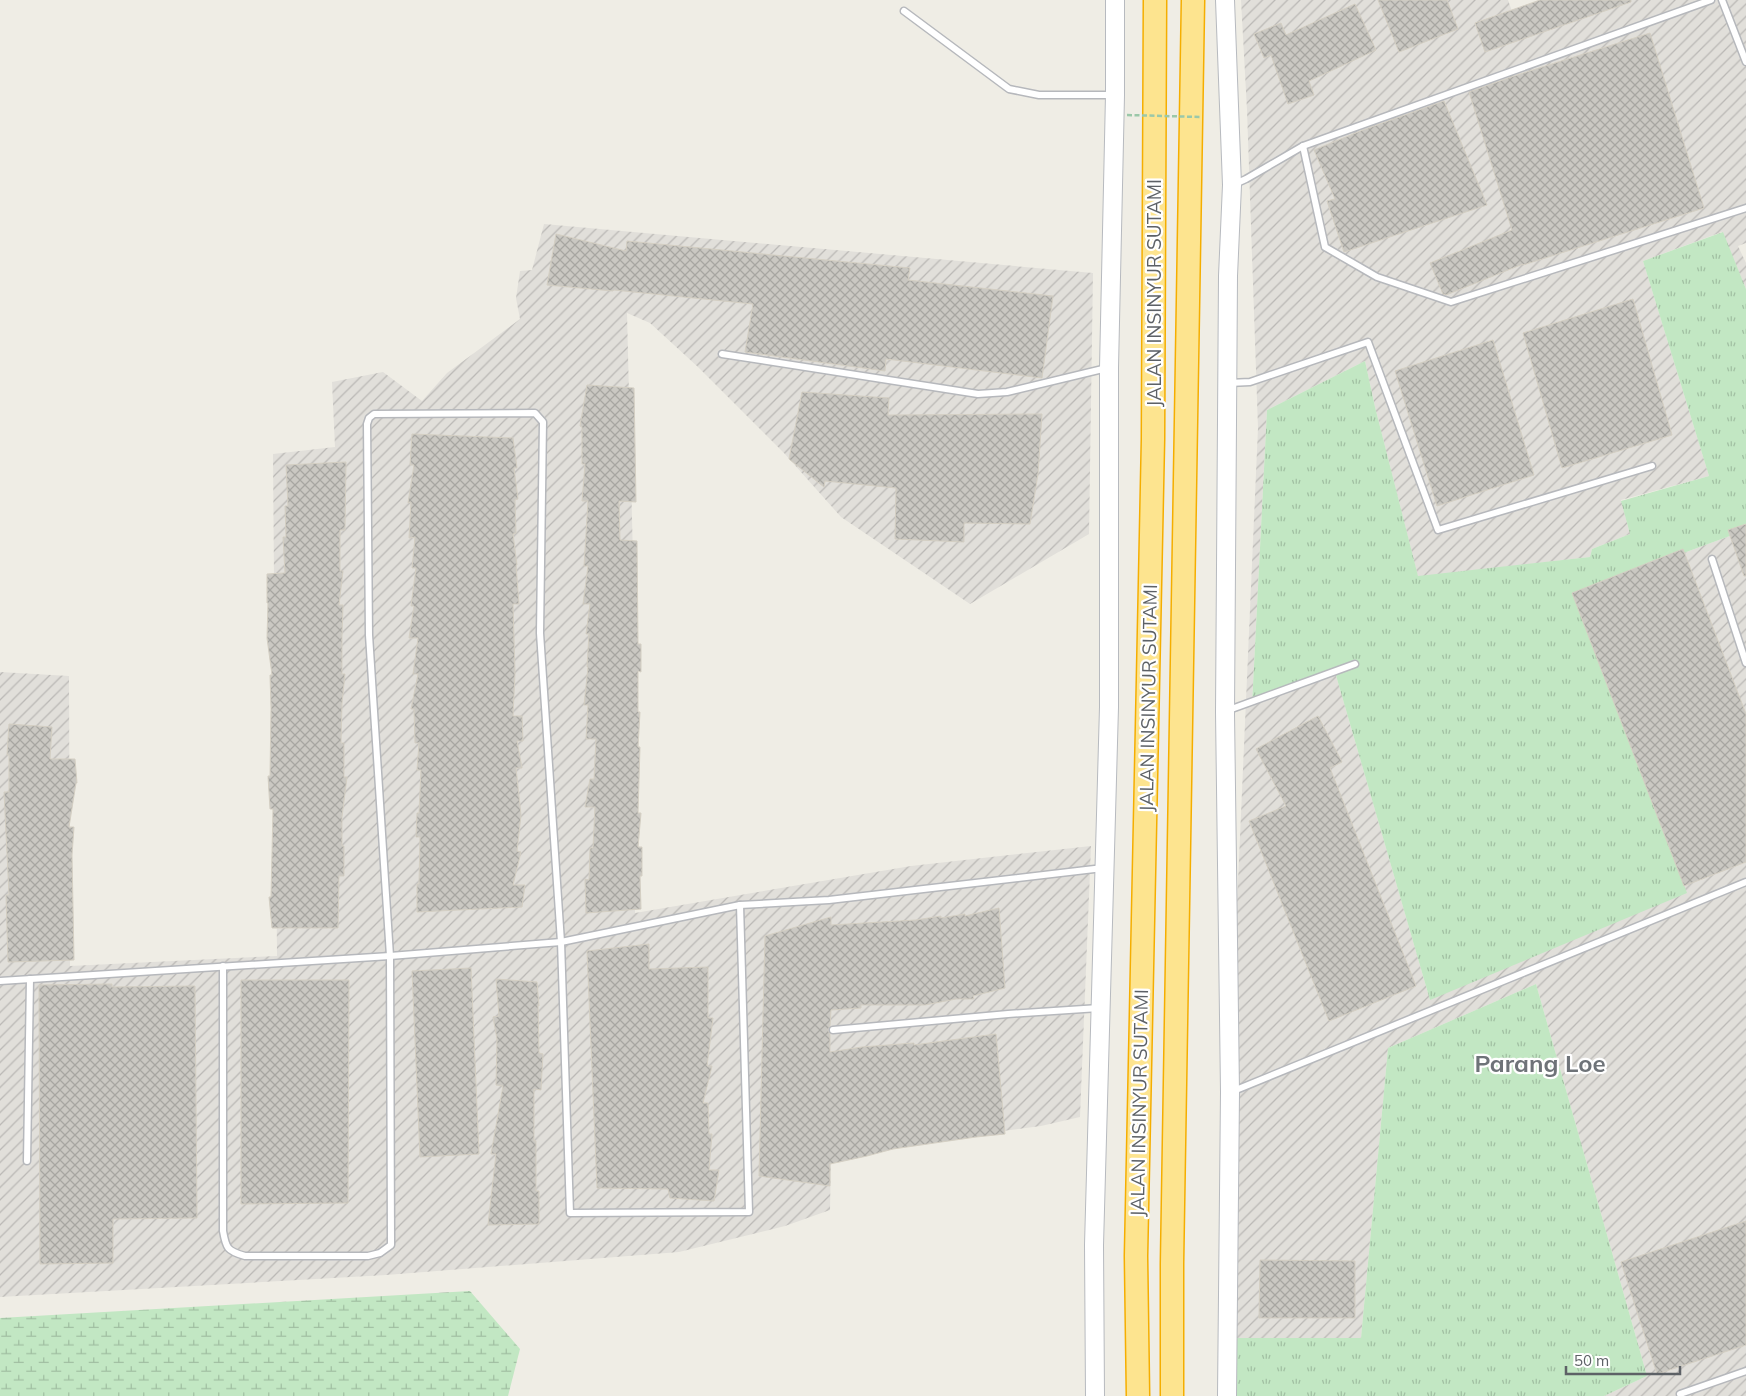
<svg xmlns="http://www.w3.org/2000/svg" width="1746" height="1396" viewBox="0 0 1746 1396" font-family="Mulish,sans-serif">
	<defs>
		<pattern id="industrial-furrows" width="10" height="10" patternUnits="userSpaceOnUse" patternTransform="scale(1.25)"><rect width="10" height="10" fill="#e1dfda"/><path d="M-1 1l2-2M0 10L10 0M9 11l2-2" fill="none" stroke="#bab8b5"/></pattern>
		<pattern id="grass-tufts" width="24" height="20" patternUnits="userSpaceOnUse" patternTransform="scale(1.25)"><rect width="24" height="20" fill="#c2e7c3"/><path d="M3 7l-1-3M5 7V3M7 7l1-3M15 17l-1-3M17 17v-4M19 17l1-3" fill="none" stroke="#a1bfa2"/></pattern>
		<pattern id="wetland-marsh" width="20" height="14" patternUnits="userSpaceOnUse" patternTransform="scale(1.25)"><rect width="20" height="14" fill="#c2e7c3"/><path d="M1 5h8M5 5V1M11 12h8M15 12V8" fill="none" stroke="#a1bfa2"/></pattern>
		<pattern id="building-cross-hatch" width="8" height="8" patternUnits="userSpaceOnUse" patternTransform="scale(1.25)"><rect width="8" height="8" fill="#cac8c2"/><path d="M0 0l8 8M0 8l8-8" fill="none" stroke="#a7a6a1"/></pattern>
	</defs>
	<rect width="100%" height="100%" fill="#efede5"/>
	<!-- industrial -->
	<g fill="url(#industrial-furrows)">
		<path d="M1241,0h267l7,20 50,-20h181v243l-8,3 8,17v26l-24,-57 -79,29 66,215 -88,24 9,34 -38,15 -2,8 -172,20 -43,-170 -10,-46 -98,49 -15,294 83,-32 95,328 145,-407 171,-63v866h-142l43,-20 -111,-392 -148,64 -27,290h-127l-4,-43 7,-390 21,-477 -11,-318z"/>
		<path d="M544,224l549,49 -4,261 -119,70 -129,-87 -57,-64 -86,-86 -48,-44 -23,-10 7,287 1,313 276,-47 180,-20 -11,271 -39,9 -210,28 -1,56 -45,16 -106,26 -293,23 -386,22v-625l69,4 1,290 207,-10 -4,-502 62,-7 -3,-65 51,-10 39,29 25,-28 73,-54 -4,-21 4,-27 12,-1z"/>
	</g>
	<!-- grass -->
	<g fill="url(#grass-tufts)">
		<path d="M1723,232l23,57v241l-171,63 112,300 -257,107 -95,-328 -83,33 15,-295 98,-49 10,46 43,169 172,-19 2,-8 38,-15 -9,-33 88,-25 -66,-215z"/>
		<path d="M1536,984l111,392 -43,20h-370l-1,-58h128l27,-290z"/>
	</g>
	<!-- wetland -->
	<path fill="url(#wetland-marsh)" d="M470,1291l50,58 -12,47h-508v-78z"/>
	<!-- building -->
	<g fill="url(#building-cross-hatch)" stroke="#d4cfc3">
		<path d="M1378,0h69l11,29 -59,23z"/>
		<path d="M1540,0h91v2l-146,50 -10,-29z"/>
		<path d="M1355,4l21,46 -67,31 5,14 -26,9 -17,-49 -7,3 -10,-24 27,-11 5,12z"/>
		<path d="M1650,33l54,175 -181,57v-1l-77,31 -3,-1 -13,-31 82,-33 -43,-138 45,-16z"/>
		<path d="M1444,101l43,104 -143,47 -17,-51 8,-2 -21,-49 49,-20z"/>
		<path d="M556,234l70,17 1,-10 283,27 -2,12 145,16 -11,82 -156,-19 -1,12 -140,-19 8,-48 -139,-14 -1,1 -66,-6z"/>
		<path d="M1633,299l39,136 -110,33 -39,-135z"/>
		<path d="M1493,340l41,135 -97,31 -42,-135z"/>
		<path d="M587,385l47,3 2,114 -17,-1 1,39 17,1 1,103h3v28l-3,-1v41h2l-2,35h2l-2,66h3l-3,34h4v29h-2l1,33 -55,4 -1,-34 4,1 1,-32h3l2,-41h-10l5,-28h4l2,-40h-10l2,-34h-4l4,-38h-1l2,-33h-3l4,-30h-7l5,-38h-4l4,-65h-6l3,-37h-3v-37l-2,-1z"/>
		<path d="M802,392l87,6 -1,17 154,-1 -4,60 -8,50 -66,-1v19l-69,-3 1,-51 -71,-7 -1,6 -35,-28z"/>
		<path d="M412,434l101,4 4,30h-3l4,31 -3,1 1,33 -3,1 4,31h-1l3,39h-6l2,69 -2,43h9l1,25h-6l5,27h-6l5,47 -4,36 4,1 -8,33h12l-3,22 -105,5v-28h2l1,-47h-4l1,-24h2l2,-43h-4l2,-27h-4l-1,-34h-3l7,-35h-5l5,-36h-9l5,-32h-3l5,-38h-4l3,-31 -6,1 2,-36 -3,1 6,-38h-4z"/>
		<path d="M346,462l-1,68h-5v41h3l-4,34h4l-1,30v39h3l-3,29 -1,40h3v34h3l-5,40v29h2v30h-5l-1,52h-66l-3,-31h2l2,-88h-3l-2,-33h2l1,-68 -1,-33h2l-5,-37 1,-35h-1v-29l18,-1 -2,-36h3l-1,-31h3l-2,-41z"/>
		<path d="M1746,524v52h-2l-16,-46z"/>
		<path d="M1683,549l63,165v148l-62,24 -112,-293z"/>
		<path d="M1318,716l24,46 -12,6 86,218 -87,35 -80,-200 37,-15 -30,-57z"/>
		<path d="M9,724l43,3 -2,32h25l2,24h-1l-7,44h5l-2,28 2,105 -66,2 -2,-67h3l-5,-103h5v-37h-2z"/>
		<path d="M999,908l6,80 -32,8 1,3h-18l-31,6h-64v3l-30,2 -1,16 -2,4 2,4v18l32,-5 52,-4v2l82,-11 9,100 -29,3 -83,12 -26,7 -37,8v22l-71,-10 6,-240 66,-19v8l85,-5 25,-4v2l24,-4v2z"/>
		<path d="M649,944v25l59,-2v51h5l-6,48h5l-9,37h5l1,31h3l-3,36h10l-5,31 -44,-3 -2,-9 -71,-1 -10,-237z"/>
		<path d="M471,968l8,186 -59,3 -8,-186z"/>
		<path d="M496,979l41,3 2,24 -1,-1 1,48 4,1 -2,36 -7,-1v52h2v50h3v33l-51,1 8,-71h-5l12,-68 -7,-1 1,-46 -4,-22 6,-1z"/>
		<path d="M241,980h108l-1,223 -107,1z"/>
		<path d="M112,984v3l83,-1 2,232 -84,1v44l-73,1 -1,-279z"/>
		<path d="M1746,1221v124l-89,29 -36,-112z"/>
		<path d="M1260,1260l95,1v57h-96z"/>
	</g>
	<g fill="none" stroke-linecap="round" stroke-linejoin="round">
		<!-- lane casing -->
		<g stroke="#b6b8bc" stroke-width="9">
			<g id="lane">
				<path d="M1722,0l24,62"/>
				<path d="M904,11l105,78 30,6h75"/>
				<path d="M1303,146l22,101 52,30 74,25 295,-94"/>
				<path d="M1235,184l11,-5 57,-33 408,-146"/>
				<path d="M722,354l256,40 29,-2 100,-24"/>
				<path d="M1229,383l21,-1 118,-40 70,188 214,-64"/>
				<path d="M1712,559l34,104"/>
				<path d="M1226,711l129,-47"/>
				<path d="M223,966v265c3,17 4,20 22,25h123l12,-3 11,-8v-6l-1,-283 -21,-321 -2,-211 2,-6 5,-4 161,-1 8,9 -3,211 21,309 9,271 179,-1 -9,-307"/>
				<path d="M0,981l390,-25 171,-14 179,-37 89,-5 274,-32"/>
				<path d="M833,1030l175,-16 91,-6"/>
				<path d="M1231,1092l515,-210"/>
				<path d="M27,1161l3,-182"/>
				<path d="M1680,1394l66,-23"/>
			</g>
		</g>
		<!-- secondary casing -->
		<g stroke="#b7babf" stroke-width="20">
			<g id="secondary">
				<path d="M1225,0l7,185 -4,91 -3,436 5,380 -3,304"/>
				<path d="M1095,1396l-1,-151 15,-538v-339l6,-273v-95"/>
			</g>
		</g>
		<!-- highway casing -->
		<g stroke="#f5ae00" stroke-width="25">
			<g id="highway">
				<path d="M1138,1396l-2,-140 17,-817 2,-439"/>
				<path d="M1172,1396v-132l21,-1264"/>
			</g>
		</g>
		<!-- lane -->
		<use href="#lane" stroke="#fff" stroke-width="6"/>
		<!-- secondary -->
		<use href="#secondary" stroke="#fff" stroke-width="18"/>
		<!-- highway -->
		<use href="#highway" stroke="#fde48f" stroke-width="22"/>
		<!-- path-bridge -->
		<path stroke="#9bc8a9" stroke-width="2.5" stroke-dasharray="5 2.5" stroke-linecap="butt" d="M1127,115l73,2"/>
	</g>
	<g text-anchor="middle" stroke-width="4.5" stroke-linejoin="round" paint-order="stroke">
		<!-- street labels -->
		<g font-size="19" fill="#5d6166" stroke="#fff">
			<text transform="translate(1154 293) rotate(-90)" y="7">JALAN INSINYUR SUTAMI</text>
			<text transform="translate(1148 698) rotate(-89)" y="7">JALAN INSINYUR SUTAMI</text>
			<text transform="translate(1139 1103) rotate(-89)" y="7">JALAN INSINYUR SUTAMI</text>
		</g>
		<!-- district labels -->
		<g font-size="24" font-weight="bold" fill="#6e7378" stroke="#fff">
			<text x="1540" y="1072">Parang Loe</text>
		</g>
	</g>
	<!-- scale -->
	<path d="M1566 1366v8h114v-8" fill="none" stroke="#5d6166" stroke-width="2.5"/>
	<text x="1574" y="1366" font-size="15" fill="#5d6166" stroke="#ffffff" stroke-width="4" paint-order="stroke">50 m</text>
</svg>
